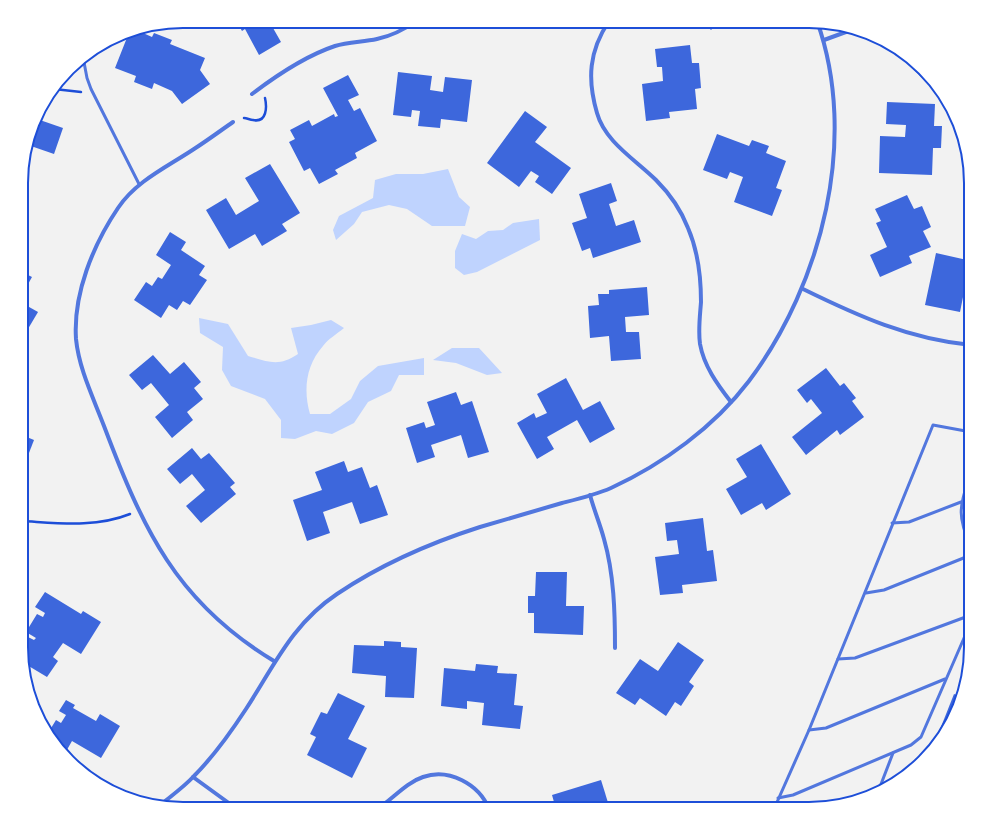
<svg xmlns="http://www.w3.org/2000/svg" width="992" height="830" viewBox="0 0 992 830" font-family="Barlow,sans-serif">
	<rect width="100%" height="100%" fill="#f2f2f2"/>
	<!-- water -->
	<g fill="#bfd3fe">
		<path d="M448,169l11,28 11,10 -5,19h-33l-25,-17 -18,-4 -27,7 -8,12 -18,16 -3,-10 6,-14 34,-18 2,-18 21,-6h27z"/>
		<path d="M539,219l1,21 -63,32 -13,3 -9,-7v-17l7,-17 14,5 12,-8 15,-1 10,-7z"/>
		<path d="M199,318l29,6 20,32c21,6 31,11 50,-2l-7,-26 20,-3 20,-5 13,8c-7,6 -16,11 -21,18 -17,19 -20,44 -13,68h20l21,-15 9,-18 18,-15 46,-8v17h-25l-8,16 -23,11 -14,21 -22,11 -16,-3 -21,8 -14,-1v-18l-16,-21 -34,-13 -9,-16 1,-23 -23,-14z"/>
		<path d="M452,348h27l23,25 -15,2 -31,-12 -23,-3z"/>
	</g>
	<!-- building -->
	<g fill="#3d67dc">
		<path d="M236,21h33l12,21 -22,13 -14,-26 -3,2z"/>
		<path d="M702,21h18l-9,9z"/>
		<path d="M134,29l18,8 2,-4 18,7 -2,4 35,14 -5,12 10,14 -28,20 -10,-13 -18,-8 -2,6 -18,-7 2,-6 -21,-8 15,-38z"/>
		<path d="M690,45l2,18h7l2,25 -6,1 2,20 -28,3 1,6 -24,3 -4,-37 21,-3 -1,-14h-5l-2,-18z"/>
		<path d="M912,61l11,7 14,21 -2,2 -27,-27z"/>
		<path d="M398,72l34,4 -2,14 13,2 2,-15 27,3 -5,42 -26,-3 -1,9 -22,-2 2,-15 -8,-1 -1,7 -18,-2z"/>
		<path d="M348,75l11,20 -11,5 6,11 6,-3 17,33 -22,12 2,5 -22,12 3,4 -19,10 -9,-16 -6,3 -15,-29 6,-3 -5,-9 19,-10 3,6 22,-12 1,3 3,-1 -15,-28z"/>
		<path d="M887,102l48,2 -1,22h8l-1,22h-8l-1,27 -53,-2 1,-37 25,1 1,-12 -20,-1z"/>
		<path d="M525,111l22,16 -12,15 36,26 -19,26 -17,-12 4,-6 -8,-5 -12,16 -32,-24z"/>
		<path d="M37,119l26,9 -9,26 -26,-9z"/>
		<path d="M717,134l32,12 3,-6 17,6 -3,7 20,8 -10,27 6,2 -10,26 -38,-14 9,-25 -13,-5 -3,7 -24,-9z"/>
		<path d="M270,164l30,49 -18,11 5,7 -25,15 -7,-12 -26,15 -23,-39 20,-12 10,17 23,-14 -14,-23z"/>
		<path d="M611,183l6,18 -8,3 7,22 18,-6 7,22 -48,16 -3,-10 -8,3 -10,-28 15,-5 -8,-24z"/>
		<path d="M907,195l7,14 8,-3 9,21 -8,4 8,16 -22,9 3,7 -32,14 -10,-22 17,-8 -11,-24 5,-2 -6,-12z"/>
		<path d="M170,232l16,10 -5,8 24,16 -6,9 8,5 -17,25 -7,-4 -6,9 -8,-5 -8,13 -27,-18 12,-18 6,4 6,-9 4,2 9,-14 -15,-10z"/>
		<path d="M969,252l2,1v41l-7,-2 -4,20 -35,-7 11,-52 31,7z"/>
		<path d="M22,272l10,5 -10,18z"/>
		<path d="M647,287l2,28 -24,2 1,15h13l2,27 -30,2 -2,-25 -19,2 -2,-32 11,-1 -1,-11h11v-4z"/>
		<path d="M22,303l16,9 -16,27z"/>
		<path d="M153,355l17,19 14,-12 17,20 -7,6 9,11 -16,13 6,8 -21,18 -17,-21 14,-12 -18,-22 -9,7 -13,-15z"/>
		<path d="M826,368l14,18 4,-3 12,15 -4,3 12,16 -24,18 -3,-5 -31,25 -14,-18 30,-24 -11,-14 -4,4 -10,-13z"/>
		<path d="M566,378l17,32 17,-9 15,28 -25,14 -13,-23 -30,17 7,12 -17,10 -20,-36 17,-10 2,5 11,-5 -10,-19z"/>
		<path d="M456,392l5,13 11,-4 17,51 -21,6 -7,-23 -30,10 4,12 -18,6 -11,-35 18,-6 2,6 9,-3 -8,-23z"/>
		<path d="M22,402l7,2 -7,18z"/>
		<path d="M22,435l12,5 -12,31z"/>
		<path d="M761,444l30,50 -25,16 -4,-7 -21,12 -15,-26 21,-12 -11,-18z"/>
		<path d="M192,448l9,11 8,-6 26,30 -5,4 6,7 -35,29 -15,-17 19,-16 -13,-16 -12,10 -13,-15z"/>
		<path d="M344,461l4,11 14,-5 8,21 7,-3 11,30 -28,9 -8,-22 -29,10 7,21 -23,8 -14,-41 29,-10 -7,-18z"/>
		<path d="M703,518l4,33 6,-1 4,31 -35,4 1,8 -23,2 -5,-38 24,-3 -2,-14 -10,1 -2,-18z"/>
		<path d="M536,572h31l-1,34h18l-1,29 -49,-2v-20h-6v-17h7z"/>
		<path d="M45,592l36,22 2,-3 18,11 -20,32 -18,-11 -10,14 5,4 -11,16 -25,-15 -1,-4v-10l7,-11 6,3 2,-2 -10,-6 11,-18 6,3 2,-4 -10,-6z"/>
		<path d="M384,641l17,1v5l16,1 -3,50 -29,-1 1,-21 -34,-3 2,-28 30,1z"/>
		<path d="M678,642l26,18 -15,22 5,4 -13,20 -6,-4 -9,14 -26,-18 -5,7 -19,-12 24,-34 18,12z"/>
		<path d="M476,664l22,2 -1,7 20,1 -3,31 9,1 -3,23 -38,-4 2,-22 -17,-2v8l-26,-3 3,-38 31,3z"/>
		<path d="M338,693l27,13 -17,33 19,9 -15,30 -45,-23 9,-18 -6,-3 11,-22 6,2z"/>
		<path d="M954,694l8,3 -3,12 -26,38z"/>
		<path d="M66,700l9,5 -2,3 23,13 4,-7 20,12 -19,32 -29,-17 -8,14 -16,-22 8,-13 5,3 5,-8 -7,-4z"/>
		<path d="M601,780l9,29h-54l-4,-14z"/>
	</g>
	<g fill="none" stroke-linecap="round" stroke-linejoin="round">
		<!-- path -->
		<g stroke="#1d4ed8" stroke-width="2.5">
			<path d="M54,89l27,3"/>
			<path d="M244,118c3,0 6,2 9,2 14,3 14,-13 12,-22"/>
			<path d="M22,521c36,2 73,7 108,-7"/>
		</g>
		<!-- service -->
		<g stroke="#5277de" stroke-width="3">
			<path d="M83,57l4,21 4,11 48,95"/>
			<path d="M892,523l17,-1 52,-20"/>
			<path d="M971,548c-15,-35 -11,-41 0,-76"/>
			<path d="M866,593l18,-3 87,-35"/>
			<path d="M838,659l17,-1 116,-43"/>
			<path d="M809,730l17,-2 119,-49"/>
			<path d="M878,792l15,-39"/>
			<path d="M778,798l15,-3 118,-50 10,-8 50,-115"/>
			<path d="M774,809l35,-79 124,-305 38,7"/>
		</g>
		<!-- minor -->
		<g stroke="#5277de" stroke-width="4">
			<path d="M609,21c-20,30 -22,58 -12,92 8,29 39,47 59,67 14,14 25,30 32,48 10,23 13,48 13,74 -1,14 -3,28 -1,42 4,22 17,40 31,58"/>
			<path d="M824,40l30,-11"/>
			<path d="M252,94c25,-19 53,-38 83,-48 13,-4 28,-4 42,-7 14,-3 28,-10 39,-18"/>
			<path d="M233,122c-13,9 -25,18 -39,27 -27,18 -58,32 -76,59 -25,37 -45,86 -42,131 3,30 17,58 28,87 39,103 72,176 170,235"/>
			<path d="M803,289c55,27 106,50 168,56"/>
			<path d="M590,495c4,15 10,29 14,44 10,35 11,73 11,109"/>
			<path d="M193,777l44,32"/>
			<path d="M159,806c12,-10 25,-19 35,-30 19,-19 37,-44 52,-67 28,-43 46,-85 91,-115 43,-29 93,-51 143,-67 27,-8 55,-16 82,-24 16,-4 33,-8 49,-15 52,-24 103,-61 138,-107 73,-97 110,-242 68,-360"/>
			<path d="M377,809c15,-9 28,-26 46,-32 26,-9 56,7 66,32"/>
		</g>
	</g>
	<!-- crop -->
	<path d="M0 0H992V830H0ZM183 28H809A155 155 0 0 1 964 183V647A155 155 0 0 1 809 802H183A155 155 0 0 1 28 647V183A155 155 0 0 1 183 28Z" fill="#fff" fill-rule="evenodd"/>
	<path fill="none" stroke="#1d4ed8" stroke-width="2" d="M183 28H809A155 155 0 0 1 964 183V647A155 155 0 0 1 809 802H183A155 155 0 0 1 28 647V183A155 155 0 0 1 183 28Z"/>
</svg>
